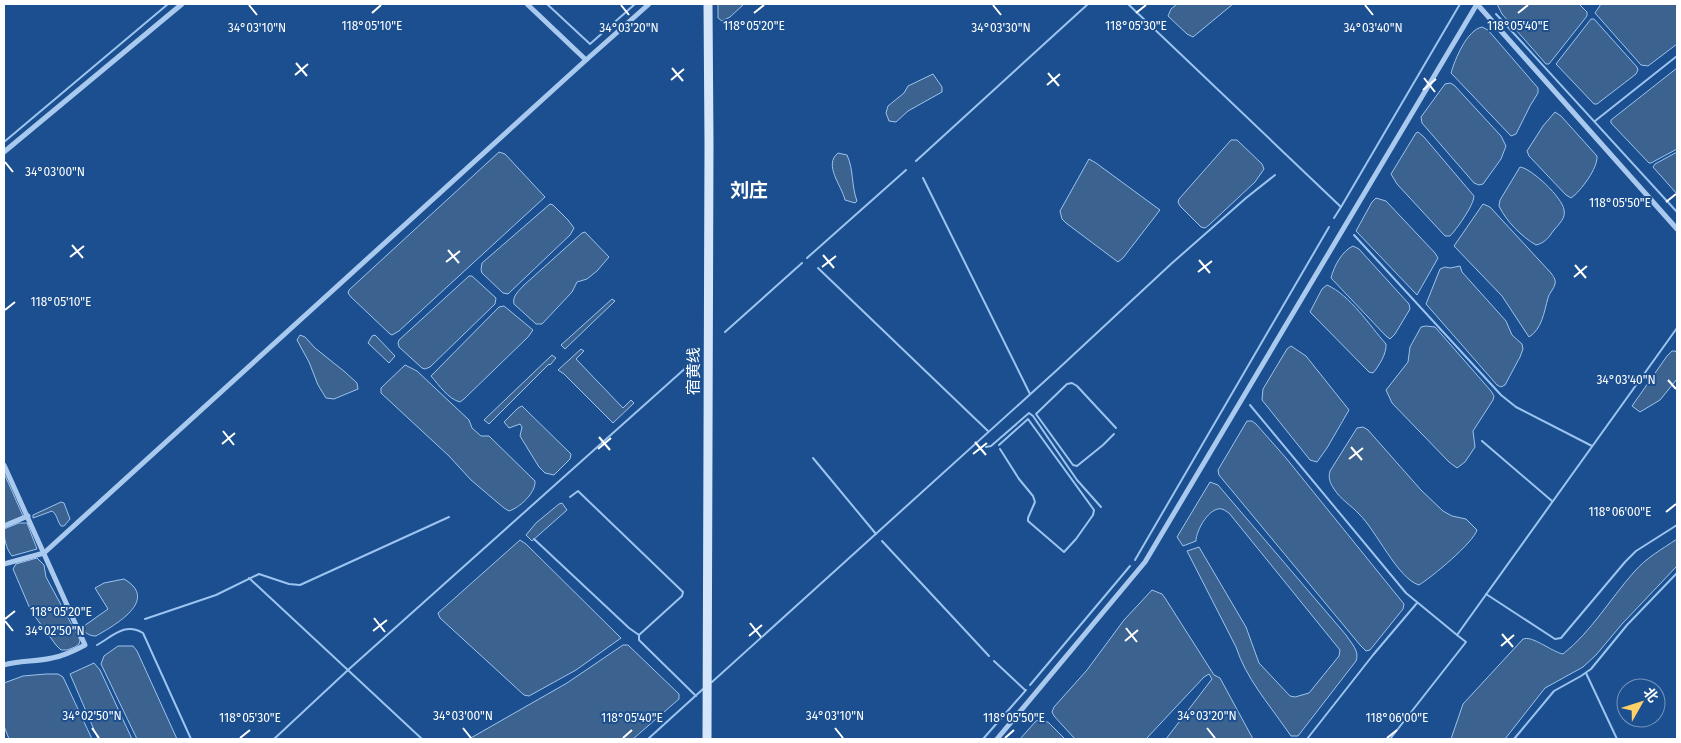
<svg xmlns="http://www.w3.org/2000/svg" width="1681" height="743" viewBox="0 0 1681 743" font-family="'Fira Sans','Noto Sans SC',sans-serif">
	<rect width="100%" height="100%" fill="#1b4f8f"/>
	<!-- water -->
	<g fill="#3c6290" stroke="#9cc4f0">
		<path d="M718,4h26l-14,13 -8,4 -4,-3z"/>
		<path d="M1177,4h56l-40,33 -6,-3 -19,-18 3,-7z"/>
		<path d="M1497,4h82l8,8v4l-38,48h-3l-44,-50z"/>
		<path d="M1601,4h76v40l-29,22 -7,-1 -46,-52z"/>
		<path d="M1591,19h3l43,48 1,3 -2,4 -39,30h-3l-38,-40z"/>
		<path d="M1482,27l6,3 50,58v5l-8,13 -14,28 -5,2 -60,-63c4,-14 16,-43 31,-46z"/>
		<path d="M1677,68v81l-26,14h-2l-38,-40v-3z"/>
		<path d="M933,74l9,13v5l-34,19 -12,11 -7,-1 -3,-8 2,-7 16,-13 4,-7z"/>
		<path d="M1450,83l4,2 47,51 5,10 -5,13 -18,25 -4,1 -5,-2 -52,-60 -1,-6 24,-33z"/>
		<path d="M1555,112l6,4 36,40c1,12 -16,35 -26,42l-5,-3 -37,-39 -2,-5 16,-25z"/>
		<path d="M1418,132l6,5 50,59c0,9 -18,34 -24,40h-5l-48,-52 -6,-10 25,-41z"/>
		<path d="M1231,140h6l25,24 2,5 -9,13 -46,43 -4,3 -4,-1 -21,-21 -2,-4 1,-3z"/>
		<path d="M499,152l6,2 40,43 -146,134 -7,4 -2,-1 -39,-37 -3,-4 1,-3z"/>
		<path d="M1677,152v42l-24,-27 2,-3z"/>
		<path d="M838,153l9,2c7,15 4,30 10,46l-2,2 -10,-3c-3,-14 -22,-35 -7,-47z"/>
		<path d="M1089,159l7,4 64,47 -37,48 -5,4 -52,-39 -4,-4 -2,-8z"/>
		<path d="M1520,167c11,1 43,31 44,43 2,8 -5,14 -10,20 -5,7 -9,13 -18,15 -14,-8 -30,-24 -37,-39l1,-6z"/>
		<path d="M1376,198l10,3 49,52 3,5 -21,37 -61,-64 16,-29z"/>
		<path d="M550,204l3,1 15,15 6,8 -4,7 -62,59 -5,-1 -21,-20 -1,-3 1,-7z"/>
		<path d="M1483,204l7,3 61,66c2,3 5,6 4,11 -1,5 -6,9 -7,14 -4,14 -6,31 -19,39l-27,-41 -48,-50z"/>
		<path d="M585,232l24,25 -12,14 -10,8 -10,3 -5,10 -30,32h-6l-22,-20c-2,-8 5,-13 9,-18l59,-53z"/>
		<path d="M1353,246l6,3 50,55 1,5 -15,25 -5,5 -4,-3 -55,-58c3,-12 11,-27 22,-32z"/>
		<path d="M1460,266l2,6 44,49 6,14 10,9 1,5 -3,8 -15,28 -4,2 -4,-2 -71,-81 14,-35 5,-2 5,1z"/>
		<path d="M469,276h3l24,22 -1,6 -65,63 -5,2 -3,-1 -23,-21 -1,-4 1,-3z"/>
		<path d="M1327,285c23,10 43,41 59,59 1,9 -7,22 -13,29l-4,-1 -59,-60 12,-23z"/>
		<path d="M612,299l3,2 -50,48 -4,-4z"/>
		<path d="M504,306l29,24 -5,7 -64,62 -4,3c-12,-3 -21,-17 -29,-26l68,-69z"/>
		<path d="M1426,326l9,1 56,64 3,5 -1,4 -20,31 2,16 -10,15 -8,6 -8,-6 -57,-59 -6,-13 22,-28 2,-15 11,-20z"/>
		<path d="M300,335l5,2 10,11 30,24 12,11 1,6 -24,10 -8,-1 -8,-13 -9,-23 -12,-22z"/>
		<path d="M375,335l20,21 -6,7 -21,-20 4,-7z"/>
		<path d="M1291,346l15,10 43,54 -22,38 -10,14 -7,-2 -48,-60 1,-11 24,-40z"/>
		<path d="M581,349l3,2 -8,8 47,49 8,-8 3,3 -21,20 -49,-49 -6,-4z"/>
		<path d="M1672,351h3l2,2v26l-17,21 -20,12 -8,-6 35,-50z"/>
		<path d="M552,355l4,3 -6,7 -1,-1 -60,60 -5,-4z"/>
		<path d="M405,365l12,6 52,49 3,8 9,8h8l46,45c1,12 -16,27 -26,30l-5,-3 -33,-28 -22,-24 -68,-63v-5z"/>
		<path d="M522,406l49,48 -1,5 -16,16 -9,-2 -6,-6 -19,-31 2,-9 -2,-3 -11,4 -5,-6 14,-14z"/>
		<path d="M1247,421h5l4,3 30,34 118,146 -1,5 -33,41 -4,1 -6,-6 -141,-170 -1,-5z"/>
		<path d="M1363,427l5,3 53,60 22,21 9,5 14,3 11,11c-4,13 -45,47 -58,55 -21,-6 -43,-55 -60,-71 -8,-9 -18,-14 -25,-25 -4,-6 -6,-11 -4,-18l27,-43z"/>
		<path d="M4,473l19,43 -19,8z"/>
		<path d="M1210,482l8,3 128,150c5,8 14,16 10,26l-58,75h-7l-5,-7c-18,-26 -40,-51 -50,-82l-49,-96 12,-4 47,80 13,36 31,33 5,1 14,-4 30,-37 1,-6 -111,-137c-2,-1 -4,-3 -7,-4 -12,-3 -26,21 -26,32l-13,5 -6,-9z"/>
		<path d="M61,502l3,1 6,16 -6,7h-3c-4,-5 -4,-12 -9,-15l-19,7v-3z"/>
		<path d="M562,503l5,7 -35,31 -6,-6 10,-12 23,-19z"/>
		<path d="M19,523h8l10,26 -25,7c-6,-7 -8,-18 -8,-27z"/>
		<path d="M1677,539v27l-55,58 -26,31 -13,12 -38,21 -40,51h-54l12,-35 60,-65c9,-4 29,13 40,15 28,-22 47,-55 71,-82 12,-14 28,-23 43,-33z"/>
		<path d="M520,540l6,4 95,94 -45,32 -47,26 -5,-1 -84,-77 -2,-5z"/>
		<path d="M37,558l7,7 2,12 34,63 -1,4 -4,3 -8,3h-6l-5,-5 -25,-34 -18,-42 3,-5z"/>
		<path d="M124,579c36,21 -9,46 -28,57 -6,0 -9,-2 -13,-6l1,-4 24,-17 -13,-21 9,-5z"/>
		<path d="M1152,590l10,4 3,4 49,77 6,3 33,61h-87l46,-60 -3,-5 -5,3 -58,62h-71l-21,-23 -2,-4 2,-5 33,-37 37,-50z"/>
		<path d="M623,645h5l51,49v5l-46,40h-164l98,-56z"/>
		<path d="M118,646h15l4,5 40,88h-40l-36,-75 3,-8z"/>
		<path d="M94,663l6,7 32,69h-34l-28,-65z"/>
		<path d="M46,674h12l5,3 29,62h-83l-5,-13v-43l19,-7z"/>
		<path d="M1042,719l7,4 16,16h-45l16,-18z"/>
	</g>
	<g fill="none" stroke-linecap="round" stroke-linejoin="round">
		<!-- stream -->
		<g stroke="#9cc4f0" stroke-width="2">
			<path d="M547,4l43,40 45,-40"/>
			<path d="M1128,4l213,203 119,-203"/>
			<path d="M1496,14l181,198"/>
			<path d="M1595,121l82,-65"/>
			<path d="M4,142l164,-138"/>
			<path d="M916,161l172,-157"/>
			<path d="M923,178l107,216"/>
			<path d="M1334,218l7,-11"/>
			<path d="M1354,235l147,160 15,12 76,39"/>
			<path d="M807,258l99,-88"/>
			<path d="M818,268l170,163"/>
			<path d="M725,332l77,-69"/>
			<path d="M1250,405l156,188 51,42 220,-307"/>
			<path d="M1114,434l-11,11 -26,21 -4,-1 -37,-51 31,-30 5,-1 5,3 39,42"/>
			<path d="M1482,441l70,60"/>
			<path d="M999,445l29,-26 66,91 -1,5 -17,24 -12,13 -36,-31v-3l7,-16 -2,-6 -14,-17 -19,-30"/>
			<path d="M986,447l5,-1 38,-33 4,3 44,64 24,27"/>
			<path d="M813,458l63,76"/>
			<path d="M534,539l95,89 10,7 43,-39 1,-4 -105,-101 -8,6"/>
			<path d="M882,541l107,115"/>
			<path d="M1135,560l194,-333"/>
			<path d="M249,578l173,161"/>
			<path d="M1486,594l69,45 6,-1 64,-76 11,-11 41,-26"/>
			<path d="M145,619l71,-24 43,-21 30,10 11,1 149,-68"/>
			<path d="M639,635v5l57,56"/>
			<path d="M97,645c16,-9 28,-23 46,-12l48,106"/>
			<path d="M994,661l31,29"/>
			<path d="M1586,673l31,66"/>
			<path d="M712,682l345,-312 114,-106 75,-66 29,-23"/>
			<path d="M1030,685l100,-119"/>
			<path d="M274,739l74,-69 341,-305"/>
			<path d="M648,739l55,-50"/>
			<path d="M983,739l43,-49"/>
			<path d="M1307,739l66,-84 44,-52"/>
			<path d="M1390,739l76,-97 -9,-7"/>
			<path d="M1514,739l40,-48 27,-15 10,-7 36,-44 50,-52"/>
		</g>
		<!-- minor -->
		<g stroke="#a9c9ee" stroke-width="5">
			<path d="M527,4l59,56 63,-56"/>
			<path d="M1477,4l200,225"/>
			<path d="M4,152l178,-148"/>
			<path d="M4,465l81,180c-11,6 -21,11 -33,13 -16,4 -33,2 -48,7"/>
			<path d="M4,526l24,-10"/>
			<path d="M4,564l40,-11 542,-493"/>
			<path d="M997,739l148,-177 332,-558"/>
		</g>
		<!-- secondary -->
		<path stroke="#d6e6fa" stroke-width="9" d="M707,739l2,-595 -1,-140"/>
	</g>
	<!-- ticks -->
	<path fill="none" stroke="#fff" stroke-width="2" d="M249,5l8,10M621,5l8,10M993,5l8,10M1365,5l8,10M372,13l9,-8M754,13l10,-8M1136,13l10,-8M1518,13l10,-8M296,63l11,13M672,68l11,13M1048,73l11,13M295,75l13,-11M1424,78l11,14M671,80l13,-11M1047,85l13,-11M1423,90l13,-11M5,162l8,10M1666,202l10,-8M72,245l11,13M448,250l11,13M823,255l11,13M70,257l14,-11M1199,260l11,13M446,262l14,-11M1575,265l11,13M822,267l14,-11M1198,272l14,-11M1574,277l13,-11M5,310l10,-8M1668,380l8,9M223,431l11,14M599,437l11,13M975,442l11,13M222,444l13,-11M1351,447l11,13M598,449l13,-11M973,454l14,-11M1349,459l14,-11M1666,512l10,-8M374,618l11,14M5,619l10,-8M5,621l8,10M750,623l11,14M1126,628l11,14M373,631l14,-11M1502,634l11,13M749,636l13,-11M1125,641l13,-11M1501,646l13,-11M92,728l7,10M463,728l8,10M835,728l8,10M1207,728l8,10M240,738l10,-8M623,738l9,-8M1005,738l9,-8M1387,738l10,-8"/>
	<g text-anchor="middle" stroke-width="4" stroke-linejoin="round" paint-order="stroke">
		<!-- street labels -->
		<g font-size="16" fill="#fff" stroke="#1b4f8f">
			<text transform="translate(693 371) rotate(-90)" y="6">宿黄线</text>
		</g>
		<!-- quarter labels -->
		<g font-size="19" font-weight="bold" fill="#fff" stroke="#1b4f8f">
			<text x="749" y="197">刘庄</text>
		</g>
	</g>
	<g font-size="12" text-anchor="middle" fill="#fff" stroke="#1b4f8f" stroke-width="4" stroke-linejoin="round" paint-order="stroke">
		<text x="372" y="30">118°05'10"E</text>
		<text x="754" y="30">118°05'20"E</text>
		<text x="1136" y="30">118°05'30"E</text>
		<text x="1518" y="30">118°05'40"E</text>
		<text x="257" y="32">34°03'10"N</text>
		<text x="629" y="32">34°03'20"N</text>
		<text x="1001" y="32">34°03'30"N</text>
		<text x="1373" y="32">34°03'40"N</text>
		<text x="55" y="176">34°03'00"N</text>
		<text x="1620" y="207">118°05'50"E</text>
		<text x="61" y="306">118°05'10"E</text>
		<text x="1626" y="384">34°03'40"N</text>
		<text x="1620" y="516">118°06'00"E</text>
		<text x="61" y="616">118°05'20"E</text>
		<text x="55" y="635">34°02'50"N</text>
		<text x="92" y="720">34°02'50"N</text>
		<text x="463" y="720">34°03'00"N</text>
		<text x="835" y="720">34°03'10"N</text>
		<text x="1207" y="720">34°03'20"N</text>
		<text x="250" y="722">118°05'30"E</text>
		<text x="632" y="722">118°05'40"E</text>
		<text x="1014" y="722">118°05'50"E</text>
		<text x="1397" y="722">118°06'00"E</text>
	</g>
	<!-- border -->
	<rect width="1681" height="743" fill="none" stroke="#ffffff" stroke-width="10"/>
	<!-- north arrow -->
	<g transform="translate(1641 703) rotate(51)"><circle r="24" fill="#1b4f8f" stroke="#7695bc"/>
	<path d="M0-4L9 19L0 12L-9 19Z" fill="#ffd166"/>
	<text y="-8" font-size="14" font-weight="bold" text-anchor="middle" fill="#ffffff">北</text>
	</g>
</svg>
